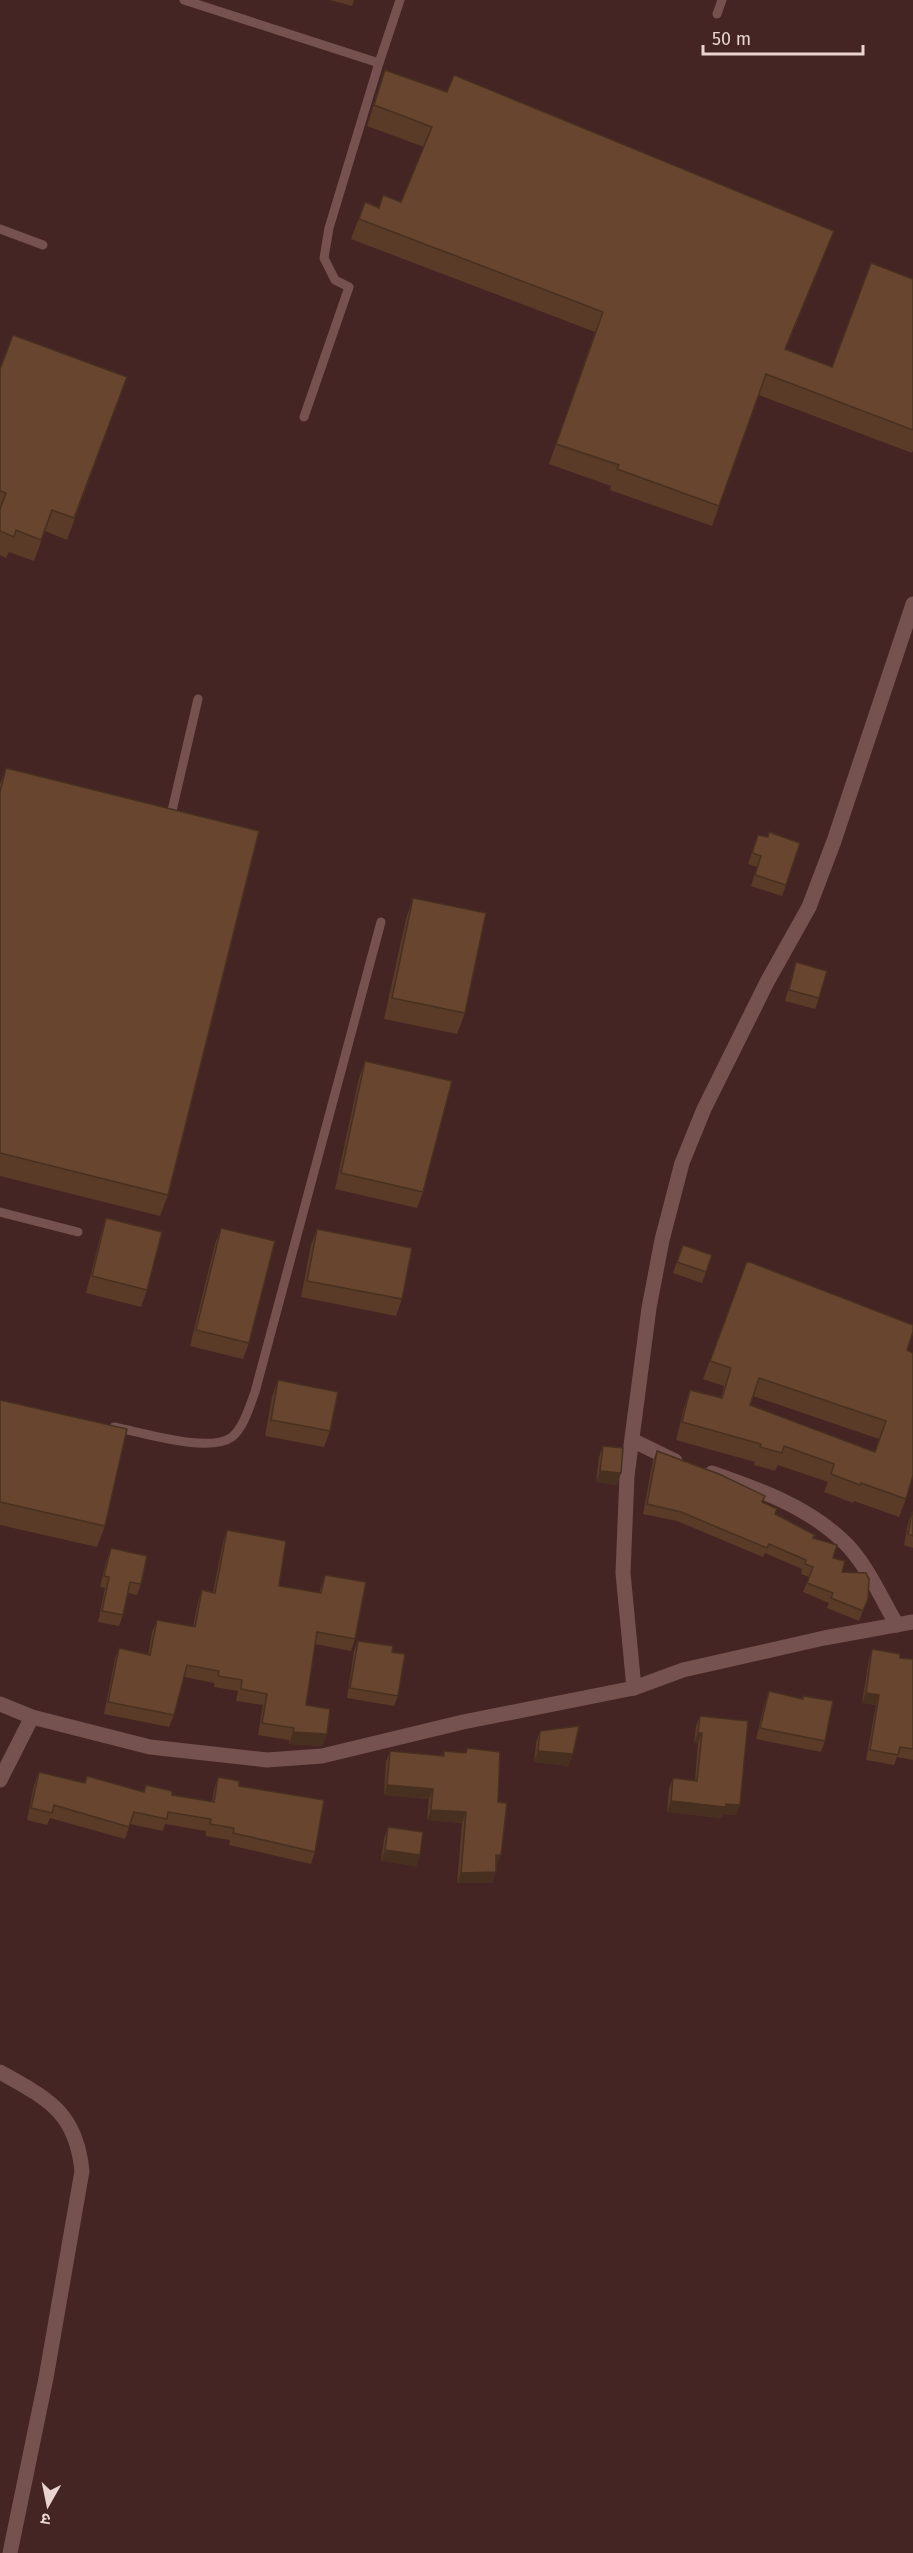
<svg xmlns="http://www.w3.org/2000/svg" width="913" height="2553" viewBox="0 0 913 2553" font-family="'Fira Sans','Noto Sans Devanagari',sans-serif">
	<rect width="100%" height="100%" fill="#442523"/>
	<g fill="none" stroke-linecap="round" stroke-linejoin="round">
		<!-- lane -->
		<g stroke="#755250" stroke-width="9">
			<path d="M184,0l195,63 21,-63"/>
			<path d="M717,14l5,-14"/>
			<path d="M0,229l43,16"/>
			<path d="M304,417l45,-130 -14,-7 -11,-22 5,-30 50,-165"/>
			<path d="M171,815l27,-116"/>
			<path d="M0,1212l78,20"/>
			<path d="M114,1427c27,5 95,27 118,10 12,-10 18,-32 23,-45l126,-470"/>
		</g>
		<!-- street -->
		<g stroke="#755250" stroke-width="15">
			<path d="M634,1441l41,20"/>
			<path d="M712,1473c46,16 94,33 130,67 24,22 39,58 55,85"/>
			<path d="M634,1688l-11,-115 4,-97 22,-168 13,-68 20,-77 22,-54 63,-127 42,-75 25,-66 79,-237"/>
			<path d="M0,1780l32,-63"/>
			<path d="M0,2072c48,27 76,40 82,99l-36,207 -36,175"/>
		</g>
		<!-- secondary -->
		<path stroke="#755250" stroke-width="15" d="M0,1704l32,13 118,30 117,13 55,-4 141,-34 171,-34 49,-18 141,-32 89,-16"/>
	</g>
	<!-- wall -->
	<g fill="#593b28" fill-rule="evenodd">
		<path d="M330,0h24l-2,6z"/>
		<path d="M385,70l441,181 -40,98 46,18 81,-88v171l-1,3 -153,-58 -47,131 -102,-36 1,-4 -62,-22 46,-132 -244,-93 14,-37 14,6 22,-6 23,-55 -57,-21 11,-35z"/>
		<path d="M0,369l127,8 -60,163 -22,-9 -11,30 -25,-9 -3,6 -6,-3z"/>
		<path d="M6,768l162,427 -8,21 -160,-40v-392z"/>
		<path d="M758,835l28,50 -4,11 -31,-10 6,-19 -9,-3z"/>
		<path d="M413,898l52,115 -8,21 -73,-15 22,-100z"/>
		<path d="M796,962l23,36 -4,11 -30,-8z"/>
		<path d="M365,1061l58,131 -6,16 -82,-19 24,-111z"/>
		<path d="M106,1218l41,72 -6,17 -55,-14 15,-59z"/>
		<path d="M221,1228l28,115 -6,16 -53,-13 25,-102z"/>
		<path d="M317,1229l85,70 -6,17 -95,-19 10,-52z"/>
		<path d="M683,1245l29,10 -10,28 -29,-10z"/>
		<path d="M747,1261l160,89 -1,149 -7,18 -45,-16 -1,2 -29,-11 4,-10 -50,-17 -3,6 -21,-6 1,-3 -79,-22 8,-32 6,-18 31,8 3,-12 -21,-7zM753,1396l126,43 -4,13 -125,-47z"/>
		<path d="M278,1380l52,51 -6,16 -59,-11 7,-39z"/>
		<path d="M0,1400l105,126 -8,21 -97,-22z"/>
		<path d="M603,1446l18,27 -4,12 -21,-3 3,-25z"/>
		<path d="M657,1451l108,45 -3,6 15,7 -2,6 38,23 20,20 9,14 26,27 -9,22 -32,-13 2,-5 -26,-11 6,-15 -8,-3 1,-5 -37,-16 -2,4 -86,-36 -34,-7 10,-54z"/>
		<path d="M912,1512h1v36l-9,-3 4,-22z"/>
		<path d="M227,1530l52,56 40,7 6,-18 30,64 -4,12 -36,-7 -9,61 21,29 -5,12 -33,-2v-4l-31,-5 5,-30 -27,-4 2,-10 -24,-4v-4l-30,-6 -10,38 -5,12 -65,-13 11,-55 4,-11 29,7 4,-23 5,-12 36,7 5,-25 4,-12 11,2 10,-50z"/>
		<path d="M111,1548l30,36 -4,11 -9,-2 -5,22 -4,11 -21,-4 7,-34 -5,-1 7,-28z"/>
		<path d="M358,1641l34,11 6,44 -4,10 -47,-8 7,-47z"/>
		<path d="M872,1649l28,9 13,1v101l-16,-3 -3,8 -28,-5 10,-55 -14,-2 7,-44z"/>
		<path d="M769,1691l33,8 1,-3 22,45 -4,11 -65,-13 9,-37z"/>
		<path d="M700,1716l40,89 -4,10 -13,-1 -1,4 -55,-6 2,-23 4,-11 22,3 3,-38h-4l2,-17z"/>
		<path d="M540,1731l29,35 -35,-4 2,-19z"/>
		<path d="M467,1748l31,54 3,53 -4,10h-1l-4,18h-35l5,-60 -35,-3 2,-21 -45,-4 2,-33 4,-11 52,5 2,-5 21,2z"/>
		<path d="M39,1772l45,11 3,-7 56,16 3,-7 26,10 40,7 2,-12 4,-13 21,9 76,66 -4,12 -82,-19 1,-5 -24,-4v-5l-41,-7 -2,7 -33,-7 -5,15 -75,-21 -3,7 -20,-5 7,-35z"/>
		<path d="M388,1827l32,28 -4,11 -35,-5 3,-22z"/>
	</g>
	<!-- shaded-wall -->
	<g fill="#483020">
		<path d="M834,231l-8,20 -49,119 8,-21z"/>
		<path d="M600,1471l21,2 -4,12 -21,-3z"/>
		<path d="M866,1693l13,2 -3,10 -14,-2z"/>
		<path d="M293,1732l34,2 -5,12 -33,-2z"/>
		<path d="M698,1733h4l-4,10h-4z"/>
		<path d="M538,1751l35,3 -4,12 -35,-4z"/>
		<path d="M387,1785l46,4 -4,10 -45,-4z"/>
		<path d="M671,1801l55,3 14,1 -4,10 -13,-1 -1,4 -55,-6z"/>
		<path d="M431,1810l35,2 -4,11 -35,-3z"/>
		<path d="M385,1850l35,5 -4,11 -35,-5z"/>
		<path d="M496,1855h5l-4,10h-5z"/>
		<path d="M496,1872l-4,11h-35l4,-10z"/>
	</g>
	<!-- building -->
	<g fill="#67452e" stroke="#483020" stroke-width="1.5" fill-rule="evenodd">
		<path d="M385,70l62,22 7,-17 380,156 -49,118 47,18 39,-104 42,16v151l-147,-56 -47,132 -102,-37 2,-4 -63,-21 47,-132 -244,-93 6,-17 14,6 4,-13 18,7 31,-75 -58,-22z"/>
		<path d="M13,335l114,42 -53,141 -22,-8 -11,30 -25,-10 -2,7 -14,-6v-22l6,-16 -6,-2v-122z"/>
		<path d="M6,768l253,63 -91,364 -168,-42v-361z"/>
		<path d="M769,832l31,11 -14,42 -31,-10 6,-19 -9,-3 6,-18 10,2z"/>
		<path d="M413,898l73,15 -21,100 -73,-15z"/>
		<path d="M796,962l31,9 -8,27 -30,-8z"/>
		<path d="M365,1061l87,20 -29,111 -82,-19z"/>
		<path d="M106,1218l56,14 -15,58 -55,-14z"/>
		<path d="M221,1228l54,13 -26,102 -53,-13z"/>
		<path d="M317,1229l95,19 -10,51 -95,-18z"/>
		<path d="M683,1245l29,10 -6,17 -29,-10z"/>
		<path d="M747,1261l166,64v7l-6,18 6,3v122l-7,24 -45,-16 -1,2 -29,-11 3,-10 -50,-18 -2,7 -22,-6 1,-3 -79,-22 8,-32 32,8 9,-30 -21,-7zM759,1378l127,43 -11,31 -125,-47z"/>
		<path d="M278,1380l60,12 -8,39 -59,-11z"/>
		<path d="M0,1400l127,29 -22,97 -105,-24z"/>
		<path d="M603,1446l20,2 -2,25 -21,-2z"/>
		<path d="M657,1451l62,23 46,22 -3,6 15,7 -2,5 40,21 -2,3 24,7 -4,13 12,3 -3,11 24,1 3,6 -1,20 -5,12 -32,-13 2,-5 -26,-10 6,-16 -8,-3 1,-4 -37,-16 -2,4 -86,-36 -34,-8z"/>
		<path d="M912,1512h1v24l-5,-2z"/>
		<path d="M227,1530l59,11 -7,45 42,7 4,-18 41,7 -11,57 -38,-7 -11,73 24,4 -3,25 -34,-2 1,-4 -32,-5 5,-29 -26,-5 1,-9 -24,-4 1,-5 -32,-6 -13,50 -66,-13 11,-54 31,7 7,-35 38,7 7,-37 13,3z"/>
		<path d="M111,1548l36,8 -6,28 -11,-2 -7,33 -21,-4 7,-34 -5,-1z"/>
		<path d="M358,1641l35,5 -1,6 13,2 -7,42 -48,-8z"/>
		<path d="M872,1649l28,5v4l13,1v90l-13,-2 -2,8 -28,-5 9,-55 -13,-2z"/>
		<path d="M769,1691l34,8v-3l30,5 -8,40 -65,-13z"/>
		<path d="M700,1716l48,5 -8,84 -14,-1 -1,3 -54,-6 2,-23 24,3 5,-48h-4z"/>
		<path d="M579,1726l-6,28 -35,-3 2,-20z"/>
		<path d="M467,1748l33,4 -2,50 9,1 -6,52h-5v17l-35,1 5,-61 -35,-2 2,-21 -46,-4 3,-34 54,5v-5l22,2z"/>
		<path d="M39,1772l46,11 2,-7 57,16 2,-7 26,6v4l42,7 4,-25 21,4v5l85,14 -9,52 -82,-19 1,-5 -24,-4 1,-5 -43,-7 -1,7 -33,-7 -5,15 -75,-22 -2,8 -21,-5z"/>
		<path d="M388,1827l35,5 -3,23 -35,-5z"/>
	</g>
	<!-- north arrow -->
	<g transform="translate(48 2505) rotate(189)" stroke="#442523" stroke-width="4.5" paint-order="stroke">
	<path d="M0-4.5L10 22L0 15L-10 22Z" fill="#e9d4d2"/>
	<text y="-9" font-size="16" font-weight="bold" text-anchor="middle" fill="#e9d4d2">उ</text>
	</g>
	<!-- scale -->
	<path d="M703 45v9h160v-9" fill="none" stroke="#e9d4d2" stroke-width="3"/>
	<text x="712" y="45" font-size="18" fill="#e9d4d2" stroke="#442523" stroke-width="4.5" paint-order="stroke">50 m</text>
</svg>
